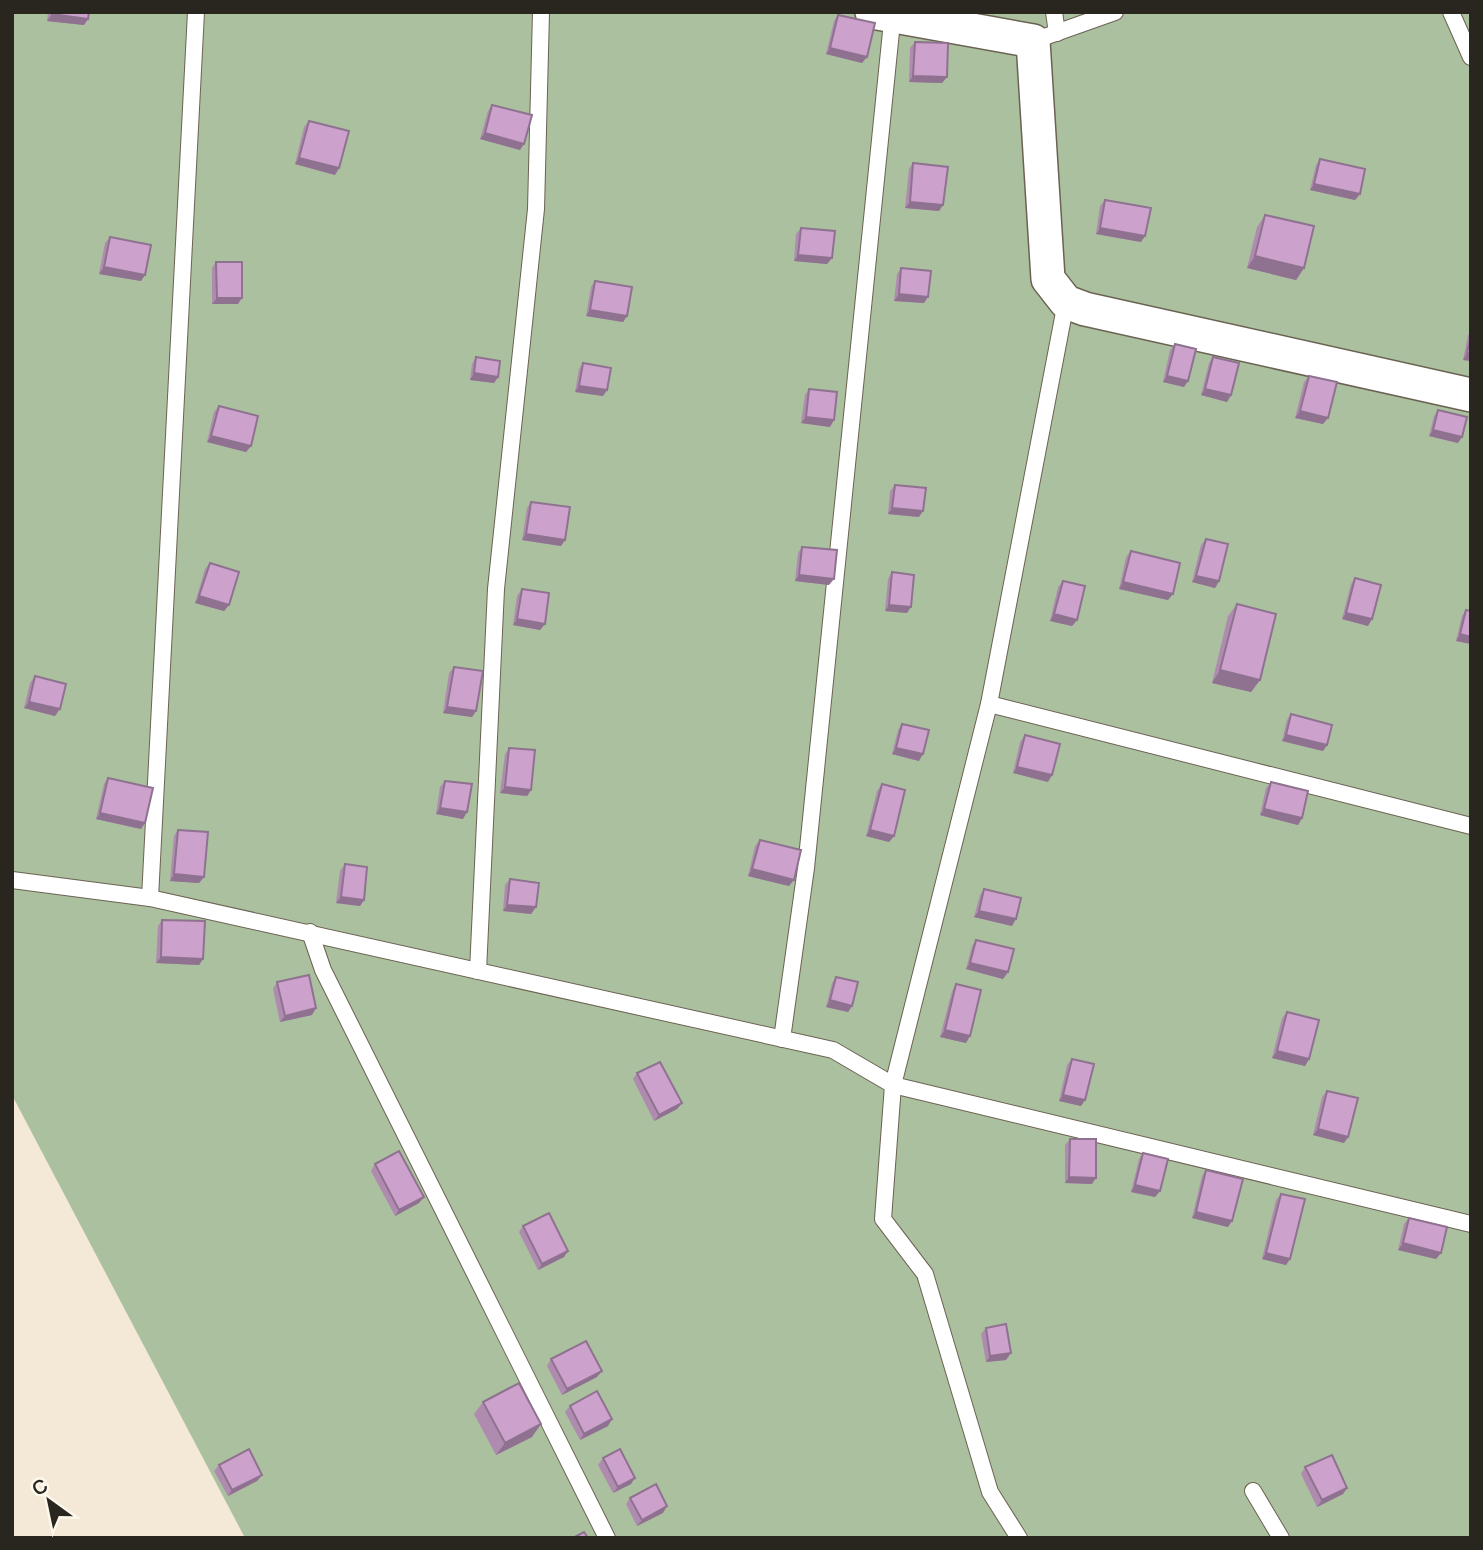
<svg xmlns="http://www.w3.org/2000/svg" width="1483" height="1550" viewBox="0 0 1483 1550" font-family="Manrope,sans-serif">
	<rect width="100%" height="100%" fill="#f4e9d7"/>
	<!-- green -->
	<path fill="#aac09e" d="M12,12h1459v1526h-1226l-233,-443z"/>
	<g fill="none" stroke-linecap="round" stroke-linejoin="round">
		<!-- lane casing -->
		<g stroke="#6c6253" stroke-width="18">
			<g id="lane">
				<path d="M1054,12l3,21"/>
				<path d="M1451,12l20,45"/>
				<path d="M1033,41l82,-29"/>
				<path d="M1066,302l-77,402 -96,381 578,139"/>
				<path d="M989,704l482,122"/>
				<path d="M12,880l138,18 683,152 60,35 -10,134 42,55 65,218 29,46"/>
				<path d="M150,898l46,-886"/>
				<path d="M310,932l13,38 284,568"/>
				<path d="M478,971l18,-382 40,-380 5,-197"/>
				<path d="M782,1039l24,-171 87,-856"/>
				<path d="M1253,1491l28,47"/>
			</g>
		</g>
		<!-- street casing -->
		<g stroke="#6c6253" stroke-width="36">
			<path id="street" d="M872,12l161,29 15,238 18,23 19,7 386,86"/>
		</g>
		<!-- lane -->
		<use href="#lane" stroke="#fff" stroke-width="16"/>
		<!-- street -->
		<use href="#street" stroke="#fff" stroke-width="33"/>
	</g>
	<!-- wall -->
	<g fill="#af8bb0">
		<path d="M48,12h41l-1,7 -4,6 -37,-4z"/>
		<path d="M838,15l24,48 -36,-9 8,-33z"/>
		<path d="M915,42l32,35 -5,6 -33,-1 1,-34z"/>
		<path d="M492,105l28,45 -40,-11 8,-28z"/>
		<path d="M309,121l30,47 -4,7 -40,-11 9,-37z"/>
		<path d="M1320,159l40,35 -5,6 -45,-10 6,-25z"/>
		<path d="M913,163l30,42 -4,6 -34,-3 4,-39z"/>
		<path d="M1105,200l36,42 -45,-8 4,-28z"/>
		<path d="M1265,215l39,53 -8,12 -49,-12 10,-41z"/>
		<path d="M801,228l31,30 -5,6 -33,-3 2,-27z"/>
		<path d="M110,237l31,44 -42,-7 6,-31z"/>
		<path d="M216,262l22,42h-26v-36z"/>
		<path d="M901,268l23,35 -30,-2 3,-27z"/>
		<path d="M595,281l32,35 -4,6 -37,-6 5,-29z"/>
		<path d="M1471,332v29l-8,-1 5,-25z"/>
		<path d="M1175,344l9,43 -21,-5 7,-32z"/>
		<path d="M476,357l22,20 -4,6 -24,-3 2,-16z"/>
		<path d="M1213,357l18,38 -4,7 -26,-7 8,-32z"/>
		<path d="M583,363l24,27 -4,6 -28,-4 4,-23z"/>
		<path d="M1309,376l19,42 -5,6 -28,-6 9,-36z"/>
		<path d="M809,389l21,38 -29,-4 4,-28z"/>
		<path d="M219,406l32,40 -5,6 -39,-10 7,-30z"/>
		<path d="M1438,410l20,33 -29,-7 5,-20z"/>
		<path d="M895,485l24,32 -31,-3 2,-23z"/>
		<path d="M531,502l34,38 -4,6 -39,-6 5,-32z"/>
		<path d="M1206,539l13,42 -4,7 -23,-6 9,-37z"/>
		<path d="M802,547l27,38 -34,-4 3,-28z"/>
		<path d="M1131,551l37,49 -49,-11 7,-32z"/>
		<path d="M210,563l19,42 -5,6 -29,-8 10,-34z"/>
		<path d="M892,572l15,41 -22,-2 3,-32z"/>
		<path d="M1355,578l13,48 -26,-7 9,-35z"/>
		<path d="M1063,581l14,39 -5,6 -22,-5 8,-34z"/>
		<path d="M522,589l23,35 -5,6 -27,-5 4,-29z"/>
		<path d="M1237,604l23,76 -9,12 -39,-9 16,-67z"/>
		<path d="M1466,610l5,1v33l-15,-3 6,-25z"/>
		<path d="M454,667l22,44 -4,6 -29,-4 6,-40z"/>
		<path d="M35,676l20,40 -31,-8 6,-25z"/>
		<path d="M1291,714l36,31 -4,6 -41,-10 5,-21z"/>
		<path d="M902,724l17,37 -27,-7 6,-24z"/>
		<path d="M1025,735l23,47 -35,-9 7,-31z"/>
		<path d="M509,748l22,42 -4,6 -27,-3 5,-39z"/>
		<path d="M108,778l33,51 -45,-10 8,-35z"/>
		<path d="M445,781l18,38 -27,-5 4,-27z"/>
		<path d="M1271,782l31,36 -4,7 -38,-10 6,-27z"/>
		<path d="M882,784l12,52 -5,6 -23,-6 11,-45z"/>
		<path d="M178,830l26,47 -5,6 -29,-2 4,-45z"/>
		<path d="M760,840l29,46 -41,-10 7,-30z"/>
		<path d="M345,864l19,36 -4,6 -24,-3 4,-32z"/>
		<path d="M510,879l26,28 -5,7 -28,-3 2,-26z"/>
		<path d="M984,889l28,37 -38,-9 6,-22z"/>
		<path d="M162,920l41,39 -4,6 -43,-2 2,-37z"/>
		<path d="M976,940l32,32 -5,7 -37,-10 6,-23z"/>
		<path d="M836,977l16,29 -4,6 -22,-5 6,-24z"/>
		<path d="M277,982l35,33 -32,7 -7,-33z"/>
		<path d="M956,984l10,59 -26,-6 12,-46z"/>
		<path d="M1287,1012l22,47 -4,7 -33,-8 10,-40z"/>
		<path d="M1072,1059l13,41 -4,6 -22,-5 8,-36z"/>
		<path d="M637,1073l45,30 -5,6 -23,12 -21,-42z"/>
		<path d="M1327,1091l21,46 -4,6 -31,-8 9,-38z"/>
		<path d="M1070,1139l22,45 -27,-1v-38z"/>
		<path d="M1143,1153l17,38 -5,6 -24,-5 8,-33z"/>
		<path d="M375,1164l44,39 -24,13 -24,-45z"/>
		<path d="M1206,1170l22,57 -36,-9 10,-42z"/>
		<path d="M1281,1194l9,65 -4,6 -24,-6 14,-59z"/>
		<path d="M1409,1218l27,41 -38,-9 6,-26z"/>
		<path d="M523,1226l41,31 -26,13 -19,-38z"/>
		<path d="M986,1328l20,32 -20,2 -5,-28z"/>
		<path d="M551,1359l46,18 -35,18 -15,-29z"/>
		<path d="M483,1402l49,35 -36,18 -22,-41z"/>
		<path d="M570,1406l38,20 -28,14 -15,-28z"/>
		<path d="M603,1458l28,26 -18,9 -15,-28z"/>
		<path d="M219,1465l43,10 -5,6 -29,15 -14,-25z"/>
		<path d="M1305,1467l42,21 -4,6 -26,13 -16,-33z"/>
		<path d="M630,1498l33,15 -26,13 -11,-22z"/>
	</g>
	<!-- shaded-wall -->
	<g fill="#8f7190">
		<path d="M52,14l36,5 -4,6 -37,-4z"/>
		<path d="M830,48l37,9 -5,6 -36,-9z"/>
		<path d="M913,76l34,1 -5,6 -33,-1z"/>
		<path d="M485,133l39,11 -4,6 -40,-11z"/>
		<path d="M299,158l40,10 -4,7 -40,-11z"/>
		<path d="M1314,184l46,10 -5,6 -45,-10z"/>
		<path d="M910,202l33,3 -4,6 -34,-3z"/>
		<path d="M1100,228l45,8 -4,6 -45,-8z"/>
		<path d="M798,255l34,3 -5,6 -33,-3z"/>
		<path d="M1255,256l49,12 -8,12 -49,-12z"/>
		<path d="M104,267l41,8 -4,6 -42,-7z"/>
		<path d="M899,294l29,3 -4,6 -30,-2z"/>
		<path d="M217,298h25l-4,6h-26z"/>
		<path d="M590,310l37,6 -4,6 -37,-6z"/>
		<path d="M1467,353l4,1v7l-8,-1z"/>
		<path d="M474,373l24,4 -4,6 -24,-3z"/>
		<path d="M1167,376l21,5 -4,6 -21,-5z"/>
		<path d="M579,386l28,4 -4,6 -28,-4z"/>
		<path d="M1205,389l26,6 -4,7 -26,-7z"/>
		<path d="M1300,411l28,7 -5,6 -28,-6z"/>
		<path d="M806,417l28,3 -4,7 -29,-4z"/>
		<path d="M1433,430l29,7 -4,6 -29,-7z"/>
		<path d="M211,436l40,10 -5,6 -39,-10z"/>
		<path d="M892,508l31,3 -4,6 -31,-3z"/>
		<path d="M526,534l39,6 -4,6 -39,-6z"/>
		<path d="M799,575l35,4 -5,6 -34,-4z"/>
		<path d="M1196,576l23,5 -4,7 -23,-6z"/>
		<path d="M1123,582l50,12 -5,6 -49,-11z"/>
		<path d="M199,596l30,9 -5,6 -29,-8z"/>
		<path d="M889,605l22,2 -4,6 -22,-2z"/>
		<path d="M1346,613l26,6 -4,7 -26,-7z"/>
		<path d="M1054,614l23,6 -5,6 -22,-5z"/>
		<path d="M517,619l28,5 -5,6 -27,-5z"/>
		<path d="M1460,634l11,3v7l-15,-3z"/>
		<path d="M1220,670l40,10 -9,12 -39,-9z"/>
		<path d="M29,702l31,7 -5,7 -31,-8z"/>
		<path d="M447,707l29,4 -4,6 -29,-4z"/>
		<path d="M1286,735l41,10 -4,6 -41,-10z"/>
		<path d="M896,748l27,6 -4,7 -27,-7z"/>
		<path d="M1017,767l35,8 -4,7 -35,-9z"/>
		<path d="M505,787l26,3 -4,6 -27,-3z"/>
		<path d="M440,808l27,4 -4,7 -27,-5z"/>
		<path d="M1264,809l38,9 -4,7 -38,-10z"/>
		<path d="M100,813l45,10 -4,6 -45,-10z"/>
		<path d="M870,830l24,6 -5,6 -23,-6z"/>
		<path d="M752,869l42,11 -5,6 -41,-10z"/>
		<path d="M174,874l30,3 -5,6 -29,-2z"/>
		<path d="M341,897l23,3 -4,6 -24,-3z"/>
		<path d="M507,905l29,2 -5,7 -28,-3z"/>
		<path d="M979,911l37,8 -4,7 -38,-9z"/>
		<path d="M161,957l42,2 -4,6 -43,-2z"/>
		<path d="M970,963l38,9 -5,7 -37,-10z"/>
		<path d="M830,1000l22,6 -4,6 -22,-5z"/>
		<path d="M316,1008l-4,7 -32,7 5,-6z"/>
		<path d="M945,1030l25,6 -4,7 -26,-6z"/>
		<path d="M1277,1051l32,8 -4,7 -33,-8z"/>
		<path d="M1063,1095l22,5 -4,6 -22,-5z"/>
		<path d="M682,1103l-5,6 -23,12 5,-6z"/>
		<path d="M1318,1129l30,8 -4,6 -31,-8z"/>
		<path d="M1069,1177l27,1 -4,6 -27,-1z"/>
		<path d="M1135,1185l25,6 -5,6 -24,-5z"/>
		<path d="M424,1197l-5,6 -24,13 4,-6z"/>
		<path d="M1196,1212l36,9 -4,6 -36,-9z"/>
		<path d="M1403,1243l38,10 -5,6 -38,-9z"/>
		<path d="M568,1251l-4,6 -26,13 4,-6z"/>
		<path d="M1266,1253l24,6 -4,6 -24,-6z"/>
		<path d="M1011,1353l-5,7 -20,2 4,-6z"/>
		<path d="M602,1371l-5,6 -35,18 5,-6z"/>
		<path d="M612,1419l-4,7 -28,14 4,-6z"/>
		<path d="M541,1424l-9,13 -36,18 9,-12z"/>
		<path d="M262,1475l-5,6 -29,15 4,-6z"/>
		<path d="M635,1478l-4,6 -18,9 5,-6z"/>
		<path d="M1347,1488l-4,6 -26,13 5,-7z"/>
		<path d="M667,1506l-4,7 -26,13 5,-6z"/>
	</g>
	<!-- building -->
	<g fill="#cca2cd" stroke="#8f7190" stroke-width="2">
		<path d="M52,12h37l-1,7 -36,-5z"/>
		<path d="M838,15l37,8 -8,34 -37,-9z"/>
		<path d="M915,42l33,1 -1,34 -34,-1z"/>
		<path d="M492,105l40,10 -8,29 -39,-11z"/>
		<path d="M309,121l40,10 -10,37 -40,-10z"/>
		<path d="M1320,159l45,10 -5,25 -46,-10z"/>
		<path d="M913,163l35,4 -5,38 -33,-3z"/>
		<path d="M1105,200l46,8 -6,28 -45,-8z"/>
		<path d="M1265,215l49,11 -10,42 -49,-12z"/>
		<path d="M801,228l34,3 -3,27 -34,-3z"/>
		<path d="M110,237l41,8 -6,30 -41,-8z"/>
		<path d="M216,262h26v36h-25z"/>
		<path d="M901,268l30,3 -3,26 -29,-3z"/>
		<path d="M595,281l37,6 -5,29 -37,-6z"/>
		<path d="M1471,337v17l-4,-1z"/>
		<path d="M1175,344l21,5 -8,32 -21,-5z"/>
		<path d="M476,357l24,4 -2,16 -24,-4z"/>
		<path d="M1213,357l26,6 -8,32 -26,-6z"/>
		<path d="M583,363l28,5 -4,22 -28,-4z"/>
		<path d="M1309,376l28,6 -9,36 -28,-7z"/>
		<path d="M809,389l28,3 -3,28 -28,-3z"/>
		<path d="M219,406l39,10 -7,30 -40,-10z"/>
		<path d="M1438,410l29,7 -5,20 -29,-7z"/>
		<path d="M895,485l31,3 -3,23 -31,-3z"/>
		<path d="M531,502l39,5 -5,33 -39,-6z"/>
		<path d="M1206,539l22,5 -9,37 -23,-5z"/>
		<path d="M802,547l35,3 -3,29 -35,-4z"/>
		<path d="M1131,551l49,12 -7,31 -50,-12z"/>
		<path d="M210,563l29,9 -10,33 -30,-9z"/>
		<path d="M892,572l22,3 -3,32 -22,-2z"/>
		<path d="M1355,578l26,7 -9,34 -26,-6z"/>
		<path d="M1063,581l22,5 -8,34 -23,-6z"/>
		<path d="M522,589l27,4 -4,31 -28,-5z"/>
		<path d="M1237,604l39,10 -16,66 -40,-10z"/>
		<path d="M1466,610l5,1v26l-11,-3z"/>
		<path d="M454,667l29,4 -7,40 -29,-4z"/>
		<path d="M35,676l31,8 -6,25 -31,-7z"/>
		<path d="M1291,714l41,11 -5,20 -41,-10z"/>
		<path d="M902,724l27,6 -6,24 -27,-6z"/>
		<path d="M1025,735l35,9 -8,31 -35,-8z"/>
		<path d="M509,748l26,2 -4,40 -26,-3z"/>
		<path d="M108,778l45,10 -8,35 -45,-10z"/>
		<path d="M445,781l27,3 -5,28 -27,-4z"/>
		<path d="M1271,782l37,9 -6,27 -38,-9z"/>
		<path d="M882,784l23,6 -11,46 -24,-6z"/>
		<path d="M178,830l30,2 -4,45 -30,-3z"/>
		<path d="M760,840l41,10 -7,30 -42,-11z"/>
		<path d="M345,864l22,3 -3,33 -23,-3z"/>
		<path d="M510,879l29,4 -3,24 -29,-2z"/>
		<path d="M984,889l37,9 -5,21 -37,-8z"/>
		<path d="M162,920l43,1 -2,38 -42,-2z"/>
		<path d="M976,940l38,9 -6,23 -38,-9z"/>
		<path d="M309,975l7,33 -31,8 -8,-34z"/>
		<path d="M836,977l22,5 -6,24 -22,-6z"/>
		<path d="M956,984l25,6 -11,46 -25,-6z"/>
		<path d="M1287,1012l32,8 -10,39 -32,-8z"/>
		<path d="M1072,1059l22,5 -9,36 -22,-5z"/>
		<path d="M660,1062l22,41 -23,12 -22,-42z"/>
		<path d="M1327,1091l31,7 -10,39 -30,-8z"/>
		<path d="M1070,1139h26v39l-27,-1z"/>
		<path d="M399,1151l25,46 -25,13 -24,-46z"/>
		<path d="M1143,1153l25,6 -8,32 -25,-6z"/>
		<path d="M1206,1170l37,9 -11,42 -36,-9z"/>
		<path d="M1281,1194l24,5 -15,60 -24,-6z"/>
		<path d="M549,1213l19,38 -26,13 -19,-38z"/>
		<path d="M1409,1218l38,9 -6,26 -38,-10z"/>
		<path d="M1006,1324l5,29 -21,3 -4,-28z"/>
		<path d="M586,1341l16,30 -35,18 -16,-30z"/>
		<path d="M519,1383l22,41 -36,19 -22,-41z"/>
		<path d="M597,1391l15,28 -28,15 -14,-28z"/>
		<path d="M249,1449l13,26 -30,15 -13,-25z"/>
		<path d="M620,1449l15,29 -17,9 -15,-29z"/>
		<path d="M1332,1455l15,33 -25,12 -17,-33z"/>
		<path d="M656,1484l11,22 -25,14 -12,-22z"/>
		<path d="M584,1532l4,6h-15z"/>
	</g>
	<!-- border -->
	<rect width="1483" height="1550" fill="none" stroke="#29251f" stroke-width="28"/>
	<!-- north arrow -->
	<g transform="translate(49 1501) rotate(327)" stroke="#fef7ec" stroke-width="5" paint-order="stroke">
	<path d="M0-5L12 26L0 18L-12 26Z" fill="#29251f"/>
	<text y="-10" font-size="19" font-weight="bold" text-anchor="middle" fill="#29251f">С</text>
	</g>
</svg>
